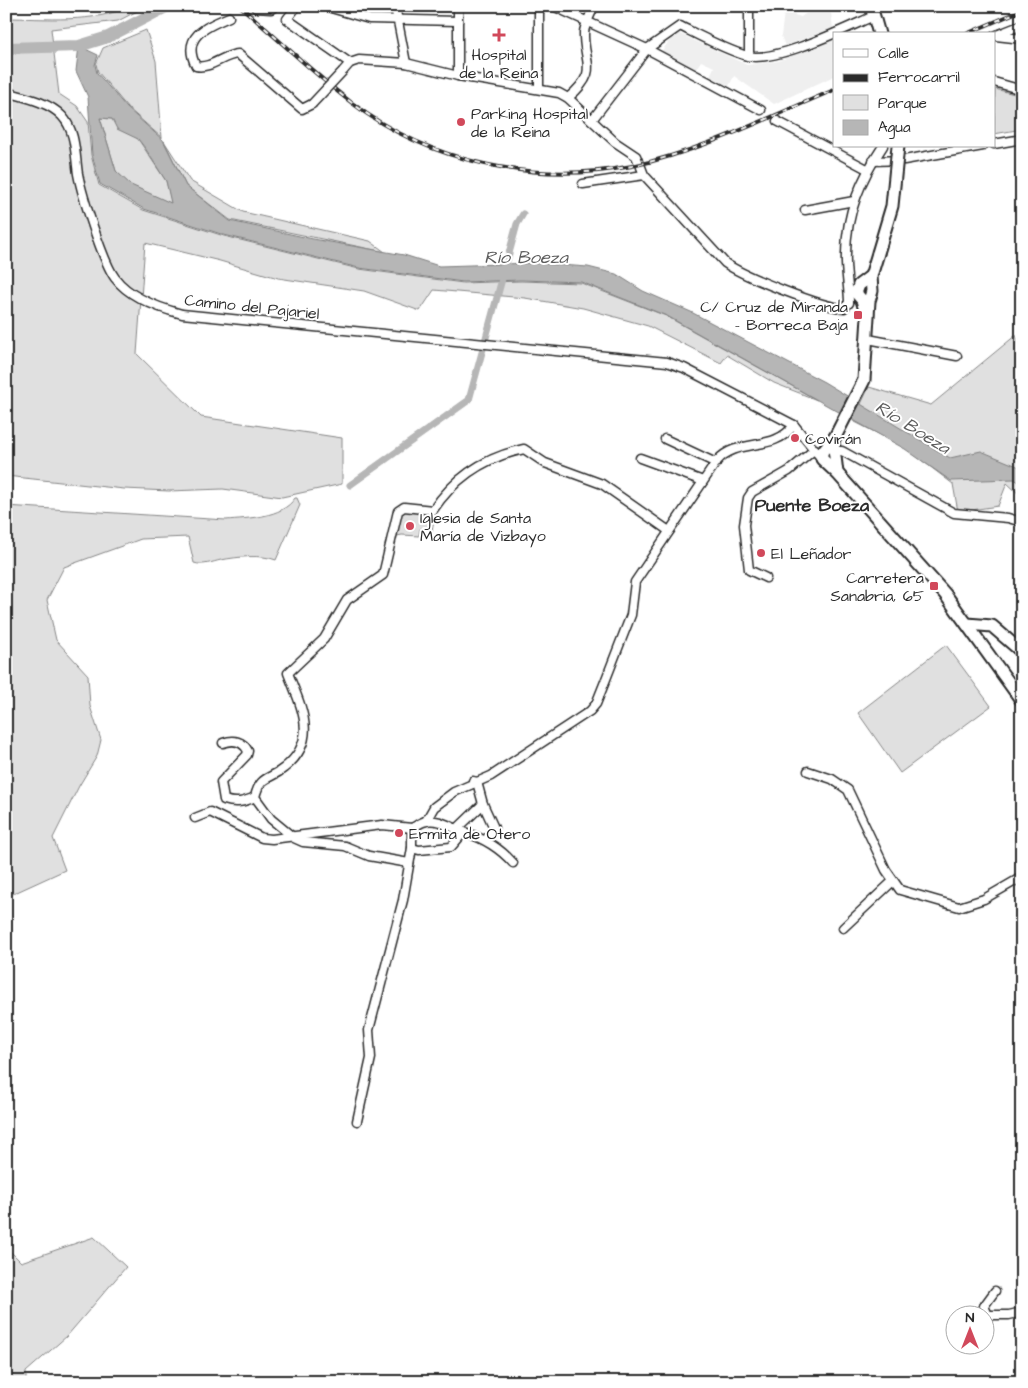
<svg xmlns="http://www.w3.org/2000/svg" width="1028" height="1388" viewBox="0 0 1028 1388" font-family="'Architects Daughter',sans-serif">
	<rect width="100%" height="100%" fill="#fff"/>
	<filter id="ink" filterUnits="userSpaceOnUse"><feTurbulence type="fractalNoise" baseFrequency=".02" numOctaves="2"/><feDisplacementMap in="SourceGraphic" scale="10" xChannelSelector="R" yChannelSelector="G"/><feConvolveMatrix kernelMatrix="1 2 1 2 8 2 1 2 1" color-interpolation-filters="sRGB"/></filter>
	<g filter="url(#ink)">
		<!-- built -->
		<g fill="#efefef">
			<path d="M830,6l3,22 -48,18 -4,-10 3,-24 17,5 8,-6z"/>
			<path d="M676,32l71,33 31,-4 56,-21v36l-60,28 -40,-28 -5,10 -19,-10 4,-9 -13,-6 -5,8 -35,-17z"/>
		</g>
		<!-- green -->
		<g fill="#e0e0e0" stroke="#868686">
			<path d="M128,6h19l-29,15 -67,8 8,65 18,12 11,16 3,33 8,30 44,25 81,26 135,33 104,14 58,-2 60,2 85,33 151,84 -43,-17 -47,-28 -6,8 -73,-37 -65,-18 -58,-10 -91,-8 -14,21 -56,-20 -86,-13 -58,-17 -75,-18 -8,111 64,63 141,21v46l-60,13 -59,-8 -54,2 -45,-2 -118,-13v-458c36,0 91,6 122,-12z"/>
			<path d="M146,30l10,31 6,77 -34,-30 -30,-36 -2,-8 7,-16z"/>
			<path d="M995,89l27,7v33l-28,5z"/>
			<path d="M100,118l12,1 26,20 28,42 6,23 -42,-19 -14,-14z"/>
			<path d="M164,141l26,40 53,31 127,29 15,11 -155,-32 -44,-34z"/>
			<path d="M1016,335l6,16v146l-15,-14 -9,23 -40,6 -5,-28 -49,-37 -51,-26 16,-34 62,18z"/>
			<path d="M295,498h2l3,7 -24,55c-15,-6 -39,-3 -55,0 -9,2 -18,6 -27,3l-6,-26 -47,2 -77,28 -17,33 9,40 32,35 2,31 11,34 -4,16 -18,30 -26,52 12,32 -59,27v-391l220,14c22,-2 56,-2 69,-22z"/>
			<path d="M416,511l19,2 -3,18 -12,-2 -1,7 -17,-1 -5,1 2,-24z"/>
			<path d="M946,645l45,61 -91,67 -42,-60z"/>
			<path d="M94,1237l32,30 -59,69 -41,36v10h-20v-135l15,15z"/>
		</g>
		<!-- water -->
		<path fill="#b6b6b6" stroke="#7e7e7e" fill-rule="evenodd" d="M79,46l19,9 -3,10 2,8 30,35 36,32 23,46 44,35 83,18 91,16 35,11 95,-3 54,4 28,7 27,17 48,21 133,70 126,76 31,-7 41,17v16l-8,-5 -63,2 -46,-32 -238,-133 -86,-34 -60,-2 -58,2 -104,-14 -135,-33 -80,-26 -44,-25 -8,-29 -4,-58 -12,-26zM100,118l12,1 5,10 21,10 7,9 21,33 5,22 -40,-18 -15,-14z"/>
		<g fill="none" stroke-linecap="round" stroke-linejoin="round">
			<!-- canal -->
			<path stroke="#b6b6b6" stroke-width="7" d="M350,485l119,-85 48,-176 6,-10"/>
			<!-- river -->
			<path stroke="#b6b6b6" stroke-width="12" d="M6,48l73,-2 29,-9 60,-31"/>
			<!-- street casing -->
			<g stroke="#2b2b2b" stroke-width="11">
				<g id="street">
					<path d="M297,6l-10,13 63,44"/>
					<path d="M324,6l45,13 89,2"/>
					<path d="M395,6l11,57"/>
					<path d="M458,6v70"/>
					<path d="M539,6v83"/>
					<path d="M553,6l94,43 114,61"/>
					<path d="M749,6v50"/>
					<path d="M256,8l15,1 4,-3"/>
					<path d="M229,17c-24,10 -48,20 -33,49 15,3 27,-11 42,-12l64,55 10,-5"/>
					<path d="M994,36l28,-11"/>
					<path d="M996,36l26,3"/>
					<path d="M343,71l7,-8 9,-3 47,3 52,13 101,17 9,5 47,44 21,14 2,5"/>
					<path d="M994,82l28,8"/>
					<path d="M6,92c18,5 43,10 56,24 14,15 13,38 16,58 4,21 25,88 37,104 15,20 44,30 67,36l485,48 17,6 110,57 27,33"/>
					<path d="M568,98c33,-28 15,-34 16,-66 1,-8 7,-18 10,-26"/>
					<path d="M592,120l55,-71 33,-23c22,11 44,23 67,30 29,7 99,-28 127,-40"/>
					<path d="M777,121l90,48"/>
					<path d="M994,144l28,-5"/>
					<path d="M873,161l31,-1 79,-14"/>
					<path d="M641,167l3,8 81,88c18,13 98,45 119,45l5,-5c0,-16 -4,-33 -3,-49 0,-41 15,-75 37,-108"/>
					<path d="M583,184l61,-9"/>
					<path d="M805,210l49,-9"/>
					<path d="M868,339l89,17"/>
					<path d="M665,439l51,24"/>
					<path d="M834,451h8l112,62 54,5 14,4"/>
					<path d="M640,458l63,23"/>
					<path d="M766,578l-17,-8 -5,-45 4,-27 4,-6 37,-21 26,-22"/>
					<path d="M223,743c11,-4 20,-2 25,8l-1,4 -26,27 3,18c12,4 20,2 31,-3"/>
					<path d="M808,771l24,8 16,11 38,80 14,20 59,17 25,-8 38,-22"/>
					<path d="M473,781l4,1 6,22 11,24 -8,12"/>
					<path d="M195,818l15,-6 52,26 10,1 110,-14 30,3"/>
					<path d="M426,821l8,-14 20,-15 37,-16 99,-65 6,-7 10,-25 25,-64 4,-33 82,-121c21,-24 57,-8 77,-36"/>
					<path d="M458,828l25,-24"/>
					<path d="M412,848l7,2 32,-3 13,-15"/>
					<path d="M409,863l-40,-7 -24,-10 -42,-4 -9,-4 -23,-19 -16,-22c5,-22 15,-17 29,-29 36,-28 17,-61 4,-95l36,-34 23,-39 36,-25 15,-64 6,-4 29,3c22,-33 53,-53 91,-61l21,14 57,21 67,47"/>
					<path d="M843,928l50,-47"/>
					<path d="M357,1121l14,-63 -2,-28 34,-130 9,-52v-20c4,-2 9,-6 14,-7 13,-3 26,7 38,11 19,6 35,15 49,31"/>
					<path d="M995,1291l-11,15 4,9h21l13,-3"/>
				</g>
			</g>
			<!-- secondary casing -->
			<g stroke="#2b2b2b" stroke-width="15">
				<g id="secondary">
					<path d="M871,6l8,28"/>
					<path d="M878,253l-7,23 1,15 -3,10 -5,79 -29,57 -13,15v7l15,14 108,121 77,107"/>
					<path d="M866,314l-4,-14 -6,-7 3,-8 12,-9"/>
					<path d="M833,440l4,33"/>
					<path d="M967,624l25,2 30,26"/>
				</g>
			</g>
			<!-- street -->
			<use href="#street" stroke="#fff" stroke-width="8"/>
			<!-- secondary -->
			<use href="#secondary" stroke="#fff" stroke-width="11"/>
			<!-- rail casing -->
			<g stroke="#2b2b2b" stroke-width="4">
				<g id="rail">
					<path d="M240,6c37,32 73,67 112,97 78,60 184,82 280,63 70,-15 137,-49 202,-76"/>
					<path d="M966,34l56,-24"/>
				</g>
			</g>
			<!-- rail -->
			<use href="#rail" stroke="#fff" stroke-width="2" stroke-dasharray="5.5" stroke-linecap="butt"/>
			<!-- street-bridge casing -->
			<g stroke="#2b2b2b" stroke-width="11" stroke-linecap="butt">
				<path id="street-bridge" d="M312,104l31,-33"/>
			</g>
			<!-- secondary-bridge casing -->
			<g stroke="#2b2b2b" stroke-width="15" stroke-linecap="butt">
				<path id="secondary-bridge" d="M878,253l14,-47 6,-60"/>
			</g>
			<!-- street-bridge -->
			<use href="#street-bridge" stroke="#fff" stroke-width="8"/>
			<!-- secondary-bridge -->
			<use href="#secondary-bridge" stroke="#fff" stroke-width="11"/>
		</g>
	</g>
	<!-- markers -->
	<g fill="#d1495b" stroke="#fff" stroke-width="2">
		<path d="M496.5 27.5h5v5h5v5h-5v5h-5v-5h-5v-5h5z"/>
		<circle cx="461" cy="122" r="5"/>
		<rect x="853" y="310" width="10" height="10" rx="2.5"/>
		<circle cx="795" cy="438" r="5"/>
		<circle cx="410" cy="526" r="5"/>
		<circle cx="761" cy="553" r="5"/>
		<rect x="929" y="581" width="10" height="10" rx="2.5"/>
		<circle cx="399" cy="833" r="5"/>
	</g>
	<g text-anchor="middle" stroke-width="4" stroke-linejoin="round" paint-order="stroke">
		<!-- poi labels -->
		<g font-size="16" fill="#2b2b2b" stroke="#fff" text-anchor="start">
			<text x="499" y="60" text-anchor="middle">Hospital<tspan x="499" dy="18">de la Reina</tspan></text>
			<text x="471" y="119">Parking Hospital<tspan x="471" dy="18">de la Reina</tspan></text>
			<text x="848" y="312" text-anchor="end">C/ Cruz de Miranda<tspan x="848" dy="18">- Borreca Baja</tspan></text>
			<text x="805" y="444">Covirán</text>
			<text x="420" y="523">Iglesia de Santa<tspan x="420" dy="18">María de Vizbayo</tspan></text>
			<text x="771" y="559">El Leñador</text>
			<text x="924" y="583" text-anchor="end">Carretera<tspan x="924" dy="18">Sanabria, 65</tspan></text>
			<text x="409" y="839">Ermita de Otero</text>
		</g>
		<!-- street labels -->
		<g font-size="16" fill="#2b2b2b" stroke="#fff">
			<text transform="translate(252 306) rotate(6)" y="6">Camino del Pajariel</text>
		</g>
		<!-- water labels -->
		<g font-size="18" font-style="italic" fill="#5c5c5c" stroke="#fff">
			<text x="526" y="263">Río Boeza</text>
			<text transform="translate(913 427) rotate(32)" y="6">Río Boeza</text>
		</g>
		<!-- neighbourhood labels -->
		<g font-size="18" font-weight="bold" fill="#2b2b2b" stroke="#fff">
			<text x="812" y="511">Puente Boeza</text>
		</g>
	</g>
	<!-- margin -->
	<rect width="1028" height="1388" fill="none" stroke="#fff" stroke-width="25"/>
	<rect x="12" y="12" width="1003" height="1363" fill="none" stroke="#2b2b2b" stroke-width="2" filter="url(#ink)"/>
	<!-- legend -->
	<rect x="833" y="32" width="162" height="115" fill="#ffffff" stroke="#aaaaaa"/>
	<rect x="843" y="49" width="25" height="8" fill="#ffffff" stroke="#aaaaaa"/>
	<text x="878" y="58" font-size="15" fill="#2b2b2b">Calle</text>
	<rect x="843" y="74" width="25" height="8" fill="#2b2b2b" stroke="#aaaaaa"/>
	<text x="878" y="82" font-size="15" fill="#2b2b2b">Ferrocarril</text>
	<rect x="843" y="95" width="25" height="15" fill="#e0e0e0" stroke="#aaaaaa"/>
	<text x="878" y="108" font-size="15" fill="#2b2b2b">Parque</text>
	<rect x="843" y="120" width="25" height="15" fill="#b6b6b6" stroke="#aaaaaa"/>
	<text x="878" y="132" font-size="15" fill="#2b2b2b">Agua</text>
	<!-- north arrow -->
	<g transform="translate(970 1330)"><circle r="24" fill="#ffffff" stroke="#aaaaaa"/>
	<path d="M0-4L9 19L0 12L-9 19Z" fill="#d1495b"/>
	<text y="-8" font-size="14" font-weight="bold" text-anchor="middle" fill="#2b2b2b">N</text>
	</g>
</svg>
